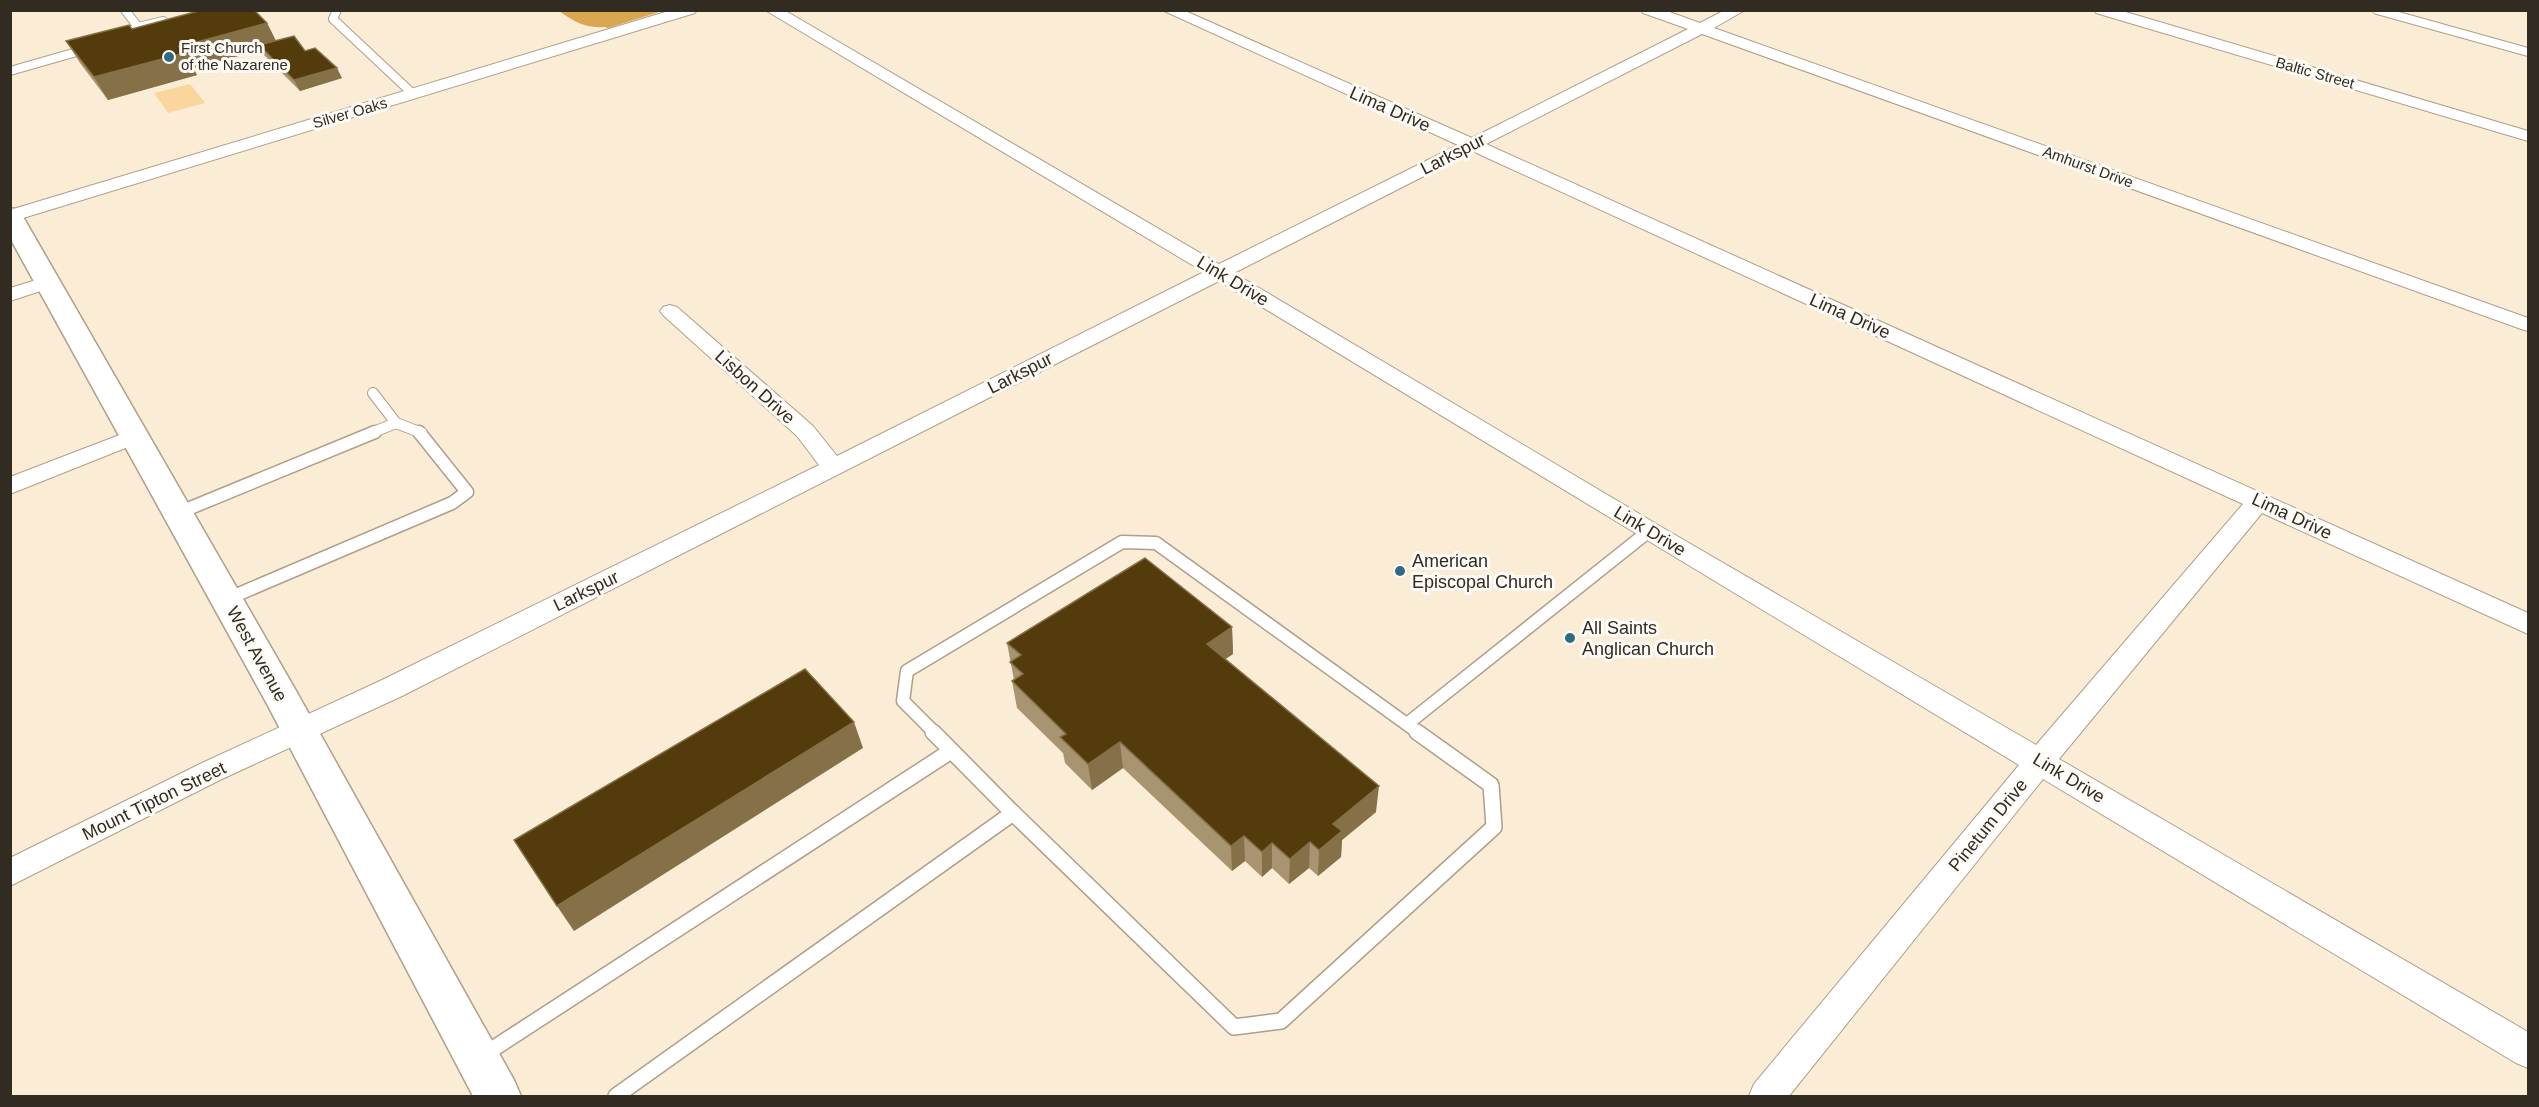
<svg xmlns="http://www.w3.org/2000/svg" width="2539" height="1107" viewBox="0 0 2539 1107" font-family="Helvetica,sans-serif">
	<rect width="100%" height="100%" fill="#fbecd5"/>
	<!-- green -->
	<path fill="#fad69e" d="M190,84l15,19 -37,10 -14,-20z"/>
	<!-- water -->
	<path fill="#d9a652" d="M570,11h79l-57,15z"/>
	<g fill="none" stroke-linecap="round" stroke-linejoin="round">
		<!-- stream -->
		<path stroke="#d9a652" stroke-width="6" d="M563,10c19,14 31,17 54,12l-9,3 48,-15"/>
		<!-- lane-far3 casing -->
		<g stroke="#ae9f8a" stroke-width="10">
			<g id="lane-far3">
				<path d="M125,10l13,17"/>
				<path d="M337,10l-4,9 80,75"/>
				<path d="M2377,10l151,42"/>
				<path d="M125,34l13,-7 25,-6"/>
				<path d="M10,71l77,-22"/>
			</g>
		</g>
		<!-- lane-far2 casing -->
		<g stroke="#ae9f8a" stroke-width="12">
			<g id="lane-far2">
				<path d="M396,423l26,10"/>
				<path d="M371,433l25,-10 -23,-30"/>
			</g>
		</g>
		<!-- lane-far1 casing -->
		<g stroke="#ae9f8a" stroke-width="15">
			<g id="lane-far1">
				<path d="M178,513l197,-81"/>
				<path d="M227,599l225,-96 15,-11 -48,-60"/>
				<path d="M1407,724l242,-193"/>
				<path d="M935,733l-32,-32 4,-30 215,-129 34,1 263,190"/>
			</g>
		</g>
		<!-- lane casing -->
		<g stroke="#ae9f8a" stroke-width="18">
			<g id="lane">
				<path d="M933,732l80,81 221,214 47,-6 213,-194 -3,-42 -74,-53"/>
				<path d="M482,1056l469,-305"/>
				<path d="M616,1096l397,-283"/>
			</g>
		</g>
		<!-- street casing -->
		<g stroke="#ae9f8a" stroke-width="2">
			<g id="street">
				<path d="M672,10h25l-2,3 -685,209v-12z"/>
				<path d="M765,10h19l435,254 239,-119 -296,-135h21l289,128 216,-109 -45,-16 -2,-3h23l36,13 25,-13h20l-31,18 814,290v13l-7,-2 -819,-295 -216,110 1042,469v21l-266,-121 -203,246 469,273v36l-12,-5 -473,-284 -254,317h-40l5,-12 265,-319 -800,-484 -817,415 -180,83 -212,107v-28l192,-95 180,-83 437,-215 -22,-29 -134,-121 -3,-4 3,-4 7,-2 7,2 136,119 24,30 367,-184zM1473,151l10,5 760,348 -207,241 -378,-220 -424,-252z"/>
				<path d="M2094,10h25l409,121v10l-432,-128z"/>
				<path d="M49,276l7,2 3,4 -3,4 -46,15v-13z"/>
				<path d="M135,429l8,2 4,5 -4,5 -133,53v-17z"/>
			</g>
		</g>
		<!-- secondary casing -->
		<g stroke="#ae9f8a" stroke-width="3">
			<path id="secondary" d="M10,208l9,2 3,5 273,474 219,391 7,16h-48l-206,-392 -257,-466z"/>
		</g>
		<!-- lane-far3 -->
		<use href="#lane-far3" stroke="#fff" stroke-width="8"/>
		<!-- lane-far2 -->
		<use href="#lane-far2" stroke="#fff" stroke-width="10"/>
		<!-- lane-far1 -->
		<use href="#lane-far1" stroke="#fff" stroke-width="12"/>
		<!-- lane -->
		<use href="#lane" stroke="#fff" stroke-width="15"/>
		<!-- street -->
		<use href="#street" fill="#fff" fill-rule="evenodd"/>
		<!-- secondary -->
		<use href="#secondary" fill="#fff" fill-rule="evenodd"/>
	</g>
	<!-- wall -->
	<g fill="#a89470">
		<path d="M267,23l9,18 29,10 37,27 -42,13 -36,-36 -3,-5 -68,18 4,7 -89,25 -28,-37 -14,-22 66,-12z"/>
		<path d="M1232,627l1,27 -8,5 151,153 -34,28 -1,17 -23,19 -9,-8 -20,16 -17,-16 -10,9 -17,-16 -13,10 -109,-103 -31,22 -27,-27 -2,-10 -46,-45 -5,-27 2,-1 -7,-37z"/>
	</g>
	<!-- shaded-wall -->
	<g fill="#867048">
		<path d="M267,23l11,22h-19l2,5 -68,18 4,7 -89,25 -14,-23 85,-30z"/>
		<path d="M337,68l5,10 -42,13 -6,-11z"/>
		<path d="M1232,627l1,27 -24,16 -2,-26z"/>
		<path d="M854,722l9,26 -289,183 -17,-25z"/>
		<path d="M1120,742l3,26 -31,22 -4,-26z"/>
		<path d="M1379,786l-3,26 -34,28 -1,17 -23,19 1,-26 14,-26z"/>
		<path d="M1244,836l1,25 -13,10 -1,-25z"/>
		<path d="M1310,842l-1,26 -20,16 1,-25z"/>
		<path d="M1272,843v25l-10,9v-25z"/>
	</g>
	<!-- building -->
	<g fill="#543b0b" stroke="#867048" stroke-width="1.5">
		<path d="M202,10h52l13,13 -88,24 6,6 -91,24 -28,-36 63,-16 3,4z"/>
		<path d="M294,36l11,15 10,-3 22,20 -43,12 -35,-35z"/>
		<path d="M1145,558l87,69 -25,17 172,142 -46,38 9,7 -23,19 -9,-8 -20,17 -18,-16 -10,9 -18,-16 -13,10 -111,-104 -32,22 -28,-27 6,-3 -54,-53 11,-7 -13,-12 11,-7 -14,-12z"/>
		<path d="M805,669l49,53 -297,184 -43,-66z"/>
	</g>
	<!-- markers -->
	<g fill="#2f6a82" stroke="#fefbf6" stroke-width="2">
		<circle cx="169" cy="57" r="6"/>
		<circle cx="1400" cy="571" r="6"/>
		<circle cx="1570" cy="638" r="6"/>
	</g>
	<g text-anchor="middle" stroke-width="6" stroke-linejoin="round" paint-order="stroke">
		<!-- far-poi labels -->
		<g font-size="15" fill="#312b22" stroke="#fefbf6" text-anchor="start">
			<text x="181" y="53">First Church<tspan x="181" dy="17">of the Nazarene</tspan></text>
		</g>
		<!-- far-street labels -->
		<g font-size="15" fill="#312b22" stroke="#fefbf6">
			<text transform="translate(2315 73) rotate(16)" y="5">Baltic Street</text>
			<text transform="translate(350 113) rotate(-16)" y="5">Silver Oaks</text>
			<text transform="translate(2088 167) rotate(20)" y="5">Amhurst Drive</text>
		</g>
		<!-- street labels -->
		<g font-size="18" fill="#312b22" stroke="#fefbf6">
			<text transform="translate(1390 109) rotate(24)" y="6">Lima Drive</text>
			<text transform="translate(1453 154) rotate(-27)" y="6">Larkspur</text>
			<text transform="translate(1233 281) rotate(31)" y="6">Link Drive</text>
			<text transform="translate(1850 316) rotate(24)" y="6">Lima Drive</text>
			<text transform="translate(1020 373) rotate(-27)" y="6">Larkspur</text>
			<text transform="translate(755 387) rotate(42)" y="6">Lisbon Drive</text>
			<text transform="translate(2292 516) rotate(25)" y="6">Lima Drive</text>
			<text transform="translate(1650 531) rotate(31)" y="6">Link Drive</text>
			<text transform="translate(586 591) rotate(-26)" y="6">Larkspur</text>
			<text transform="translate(257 654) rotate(61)" y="6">West Avenue</text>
			<text transform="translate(2069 778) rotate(31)" y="6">Link Drive</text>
			<text transform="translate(154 801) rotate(-26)" y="6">Mount Tipton Street</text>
			<text transform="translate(1988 825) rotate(-51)" y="6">Pinetum Drive</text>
		</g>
		<!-- poi labels -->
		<g font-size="18" fill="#312b22" stroke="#fefbf6" text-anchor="start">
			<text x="1412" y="567">American<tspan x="1412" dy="21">Episcopal Church</tspan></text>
			<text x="1582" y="634">All Saints<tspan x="1582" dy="21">Anglican Church</tspan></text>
		</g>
	</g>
	<!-- border -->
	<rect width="2539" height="1107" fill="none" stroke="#312b22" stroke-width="24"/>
</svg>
